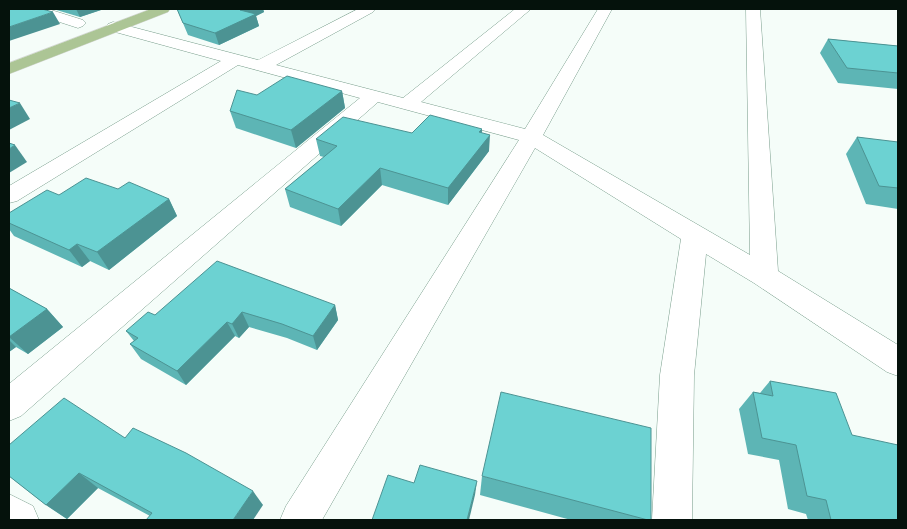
<svg xmlns="http://www.w3.org/2000/svg" width="907" height="529" viewBox="0 0 907 529" font-family="'Archivo Narrow',sans-serif">
	<rect width="100%" height="100%" fill="#f5fdf9"/>
	<g fill="none" stroke-linecap="round" stroke-linejoin="round">
		<!-- minor casing -->
		<g stroke="#799e8c" stroke-width="1">
			<g id="minor">
				<path d="M27,9h21l35,11 3,3 -3,3 -5,2 -49,-16z"/>
				<path d="M358,9h17l-2,3 -97,53 127,33 112,-89h16l-110,93 104,27 73,-120h14l-69,126 207,120 -4,-246h14l18,262 120,74v31l-11,-4 -133,-89 -48,-29 -12,121 -2,145h-40l8,-145 21,-136 -146,-91 -213,372h-42l6,-14 233,-366 -141,-38 -357,314 -12,5v-37l351,-286 -122,-33 -221,136 -8,2v-17l212,-125 -113,-31 -3,-3 3,-3 5,-2 145,38z"/>
				<path d="M9,494l24,12 6,14h-30z"/>
			</g>
		</g>
		<!-- major casing -->
		<g stroke="#d7d9d8" stroke-width="1">
			<path id="major" d="M151,9h19l-2,3 -159,62v-11z"/>
		</g>
		<!-- minor -->
		<use href="#minor" fill="#fff" fill-rule="evenodd"/>
		<!-- major -->
		<use href="#major" fill="#acc595" fill-rule="evenodd"/>
	</g>
	<!-- wall -->
	<g fill="#5db5b5">
		<path d="M53,9h51l-24,8z"/>
		<path d="M177,9h86l1,3 -8,4 3,10 -40,19 -31,-10z"/>
		<path d="M828,39l70,7v43l-60,-6 -18,-30z"/>
		<path d="M342,91l3,17 -49,40 -60,-20 -6,-17 27,-16z"/>
		<path d="M482,129v4l7,18 -41,54 -66,-20 -41,41 -51,-19 -5,-18 39,-32 -4,-1 -4,-17z"/>
		<path d="M857,137l41,6v66l-32,-5 -20,-50z"/>
		<path d="M118,189l51,10 8,17 -68,54 -19,-9 -8,6 -68,-31 -5,-7v-16l50,-18z"/>
		<path d="M9,288l38,21 16,18 -35,27 -12,-7 -7,5z"/>
		<path d="M335,305l3,15 -21,30 -30,-12 -38,-11 -10,11 -4,-2 -49,49 -45,-26 -11,-15 4,-3 -8,-10 29,-16z"/>
		<path d="M770,381l82,54 46,85h-90l-2,-6 -18,-5 -9,-49 -31,-6 -9,-45 14,-17 7,1z"/>
		<path d="M125,438l138,67 -113,11 -52,-28 -31,31 -21,-14 -37,-29z"/>
		<path d="M482,476l169,44h-80l-91,-25z"/>
	</g>
	<!-- shaded-wall -->
	<g fill="#4c9393">
		<path d="M76,9h28l-24,8z"/>
		<path d="M243,9h20l1,3 -8,4 3,10 -40,19 -4,-12 25,-23z"/>
		<path d="M53,12l7,12 -51,17v-14z"/>
		<path d="M342,91l3,17 -49,40 -5,-18z"/>
		<path d="M20,103l10,16 -21,11v-22z"/>
		<path d="M482,129l-1,16 9,-10 -1,16 -41,54v-17l31,-56z"/>
		<path d="M15,145l12,17 -18,11v-24z"/>
		<path d="M380,168l2,17 -41,41 -3,-17z"/>
		<path d="M169,199l8,17 -68,54 -12,-18z"/>
		<path d="M77,244l13,17 -8,6 -13,-17z"/>
		<path d="M335,305l3,15 -21,30 -4,-14z"/>
		<path d="M47,309l16,18 -35,27 -19,-17z"/>
		<path d="M242,312l7,15 -10,11 -7,-14z"/>
		<path d="M227,322l8,14 -49,49 -9,-14z"/>
		<path d="M9,340l7,7 -7,5z"/>
		<path d="M79,473l19,15 -31,31 -21,-14z"/>
		<path d="M477,481l-2,14 -6,25h-2z"/>
		<path d="M253,491l10,14 -10,15h-20z"/>
	</g>
	<!-- building -->
	<g fill="#6cd2d2" stroke="#4c9393">
		<path d="M9,9h33l11,3 -44,15z"/>
		<path d="M177,9h66l-3,1 16,4 -41,19 -32,-10z"/>
		<path d="M828,39l70,7v27l-51,-5z"/>
		<path d="M287,76l55,15 -51,39 -61,-19 7,-21 20,5z"/>
		<path d="M9,100l11,3 -11,5z"/>
		<path d="M430,115l52,14 -3,3 11,3 -42,53 -68,-20 -42,41 -53,-20 52,-43 -21,-7 27,-22 69,16z"/>
		<path d="M857,137l41,5v46l-19,-2z"/>
		<path d="M9,143l6,2 -6,4z"/>
		<path d="M86,178l32,11 11,-7 40,17 -72,53 -20,-8 -8,6 -60,-27v-10l38,-23 12,5z"/>
		<path d="M217,261l118,44 -22,31 -31,-12 -40,-12 -10,12 -5,-2 -50,49 -47,-27 8,-6 -12,-7 22,-19 7,3z"/>
		<path d="M9,288l38,21 -38,28z"/>
		<path d="M770,381l66,12 16,42 46,10v75h-67l-5,-20 -19,-4 -11,-51 -34,-7 -9,-46 20,4z"/>
		<path d="M501,392l150,36v92h-3l-166,-44z"/>
		<path d="M64,398l61,40 8,-10 53,25 67,38 -20,29h-87l6,-7 -73,-40 -33,32 -37,-29v-31z"/>
		<path d="M420,465l57,16 -10,39h-95l16,-45 26,8z"/>
	</g>
	<!-- border -->
	<rect width="907" height="529" fill="none" stroke="#05120c" stroke-width="20"/>
</svg>
